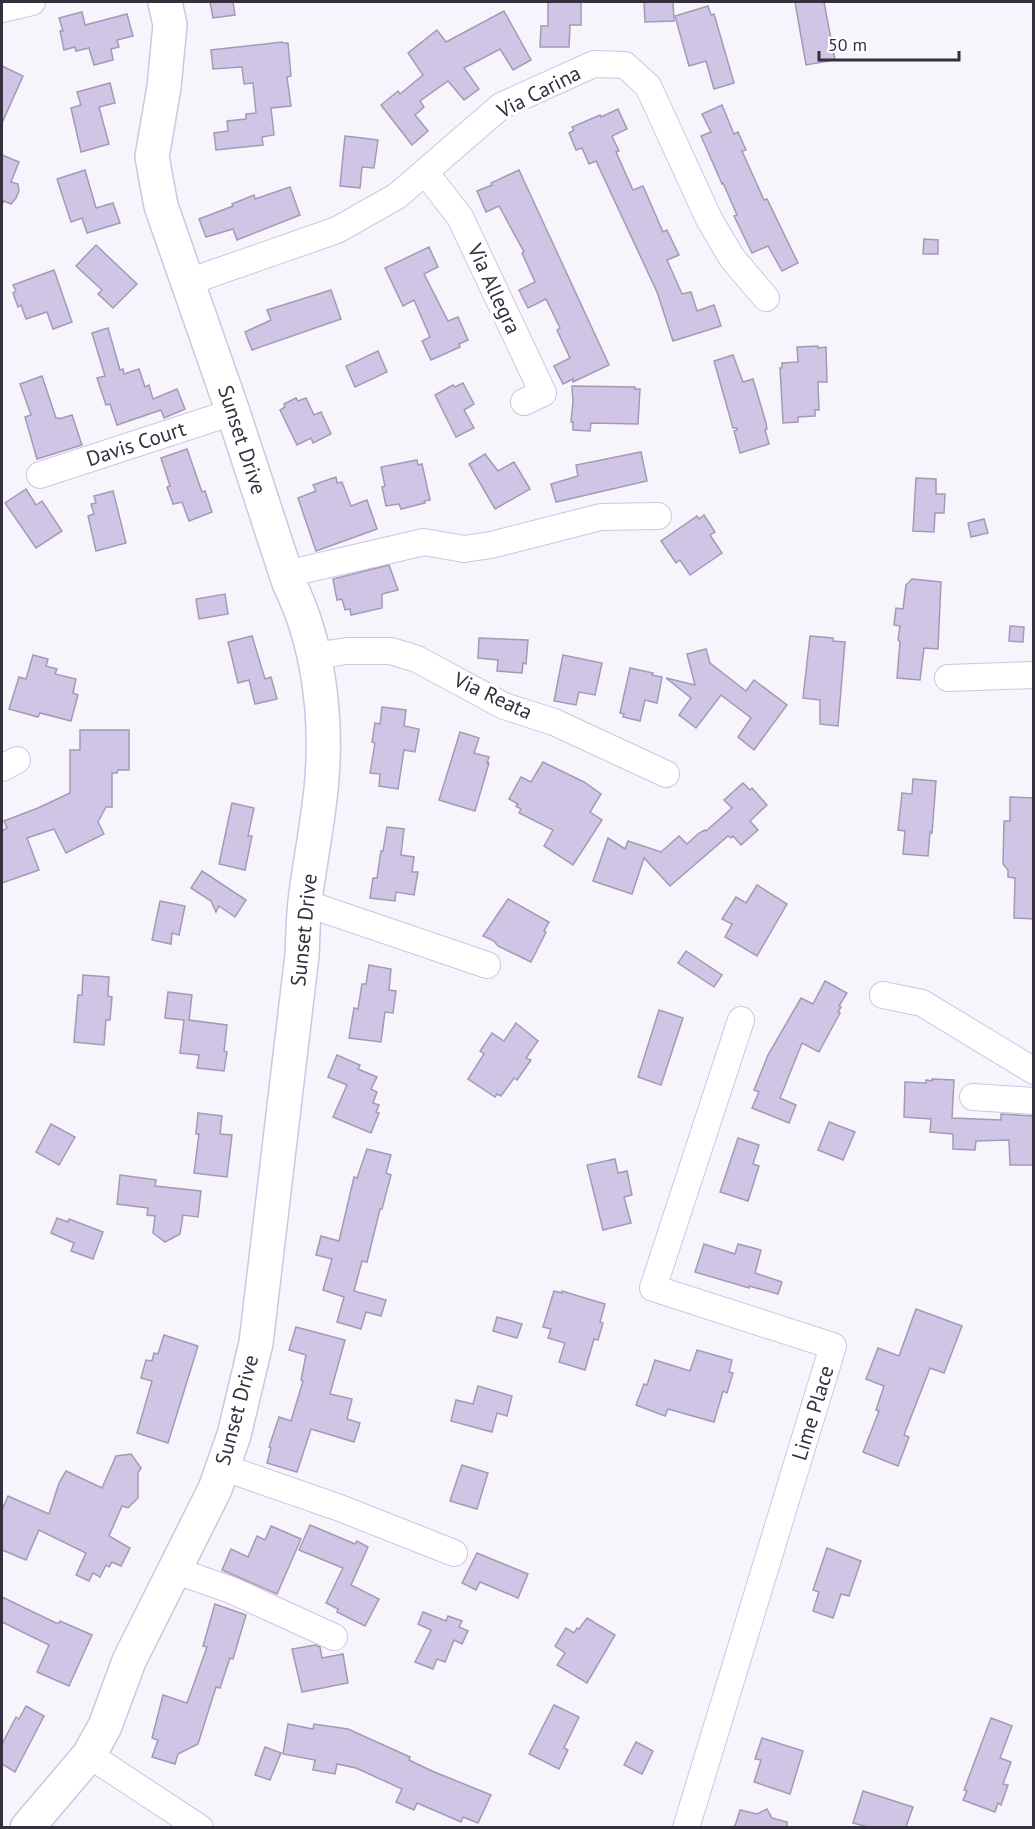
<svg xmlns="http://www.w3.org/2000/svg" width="1035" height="1829" viewBox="0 0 1035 1829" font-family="'PT Sans',sans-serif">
	<rect width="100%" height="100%" fill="#f7f5fc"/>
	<!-- building -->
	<g fill="#d0c5e5" stroke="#a499b7" stroke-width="1.5">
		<path d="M210,2h23l2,13 -22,3z"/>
		<path d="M548,2h33v23h-11l-1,22h-29l1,-21h7z"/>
		<path d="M644,2h29l1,19 -29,1z"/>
		<path d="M795,2h29l11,58 -29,5z"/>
		<path d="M708,6l3,9 3,-1 20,69 -20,6 -8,-28 -17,5 -14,-50z"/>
		<path d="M504,11l27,49 -18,10 -13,-21 -36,19 15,21 -15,11 -16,-19 -28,20 4,6 -9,8 13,16 -16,14 -31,-40 17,-14 2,3 23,-19 -15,-22 29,-23 9,12z"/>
		<path d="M82,12l3,13 42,-11 6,22 -16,4 2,7 -8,2 2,11 -19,5 -5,-17 -13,3 -1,-4 -11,3 -4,-19h3l-4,-13z"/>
		<path d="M282,42l1,1h5l3,33 -4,1 4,29 -20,2 3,27 -12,2 1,8 -47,5 -2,-17 14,-2 -1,-10 19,-2v-5l10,-1 -3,-30 -9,1 -2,-17 -29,2 -2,-19z"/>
		<path d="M2,66l21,10 -21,47z"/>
		<path d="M110,83l5,20 -16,4 10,37 -28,8 -10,-44 10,-3 -4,-13z"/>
		<path d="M722,105l12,29 4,-2 8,18 -4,1 22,49 3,-1 31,64 -16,8 -14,-25 -16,7 -18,-37 3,-1 -14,-32 -1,1 -21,-48 10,-4 -9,-18z"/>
		<path d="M618,109l9,20 -15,7 7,15 -3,1 17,38 10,-4 20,46 4,-2 12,25 -12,5 15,34 9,-2 6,19 17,-6 7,21 -48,15 -16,-49 -61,-131 -7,3 -7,-16 -6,2 -7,-17 5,-3 -2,-3 28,-12 1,2z"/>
		<path d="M345,136l33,4 -4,28 -12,-1 -2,21 -20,-2z"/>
		<path d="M2,155l17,7 -8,20 7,2 1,7 -3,7 -5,6 -7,-3 -2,3z"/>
		<path d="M85,170l11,38 17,-5 7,20 -33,10 -5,-15 -11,4 -14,-43z"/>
		<path d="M519,170l90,195 -36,17v-3l-10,5 -9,-18 16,-8 -13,-28 3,-2 -14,-29 -18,9 -9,-18 16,-8 -13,-29 2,-1 -25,-46 -13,6 -9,-21 15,-6 -1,-2z"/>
		<path d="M290,187l10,28 -63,25 -4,-11 -27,8 -7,-18 34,-13 -1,-2 22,-9 1,4z"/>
		<path d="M924,239l14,1v14h-15z"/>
		<path d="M96,245l41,39 -24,24 -15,-14 4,-4 -26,-24z"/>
		<path d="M429,247l9,20 -14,7 24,47 10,-4 10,23 -9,4 1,3 -29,13 -9,-19 8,-4 -16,-37 -11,6 -18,-38z"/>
		<path d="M54,270l18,52 -19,7 -6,-17 -21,7 -5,-14 -3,2 -5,-14 3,-2 -3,-6z"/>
		<path d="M331,290l10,29 -89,31 -7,-18 26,-12 -4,-10z"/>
		<path d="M108,328l12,42 3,-1 1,5 15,-5 6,18 4,-2 4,14 24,-10 8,20 -21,9 -3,-8 -44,15 -7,-21 -4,1 -9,-27 8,-2 -13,-43z"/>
		<path d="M818,346v2l8,-1 1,35h-9l1,28h-4v6l-17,1v5l-15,1 -3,-55h2v-5l16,-1 -1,-15z"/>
		<path d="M378,351l9,21 -32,15 -9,-21z"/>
		<path d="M733,355l10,27 10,-3 13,44 1,6 -2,1 4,14 -29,9 -6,-22 3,-1v-2h-4l-19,-67z"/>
		<path d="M42,376l14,42h3v1l13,-4 10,30 -45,14 -12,-42 6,-2 -11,-31z"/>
		<path d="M463,383l11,21 -10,6 10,18 -18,9 -21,-42 18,-10 2,2z"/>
		<path d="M572,386l63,1v2h5l-2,35 -47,-1 -1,8 -17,-1v-8h-2l2,-20z"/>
		<path d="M296,398l2,3 8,-3 8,17 7,-3 10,22 -18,9 -2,-5 -14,7 -17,-35 5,-3 -1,-3z"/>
		<path d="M187,449l15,43 3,-1 7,21 -23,9 -7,-19 -9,2 -6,-17 3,-1 -9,-28z"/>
		<path d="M641,452l6,29 -91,21 -5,-18 27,-8 -2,-11z"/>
		<path d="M485,454l13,17 16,-9 16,27 -35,20 -26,-45z"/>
		<path d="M417,460l1,5 4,-1 8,36 -6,1 1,2 -24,6 -2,-5 -13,2 -4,-19 3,-1 -4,-19z"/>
		<path d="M336,477l1,6 5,-1 9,24 16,-6 10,29 -61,22 -18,-53 18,-7 -3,-6z"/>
		<path d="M916,478l20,1v15h9l-1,19h-9l-1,19 -21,-1z"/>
		<path d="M26,489l10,16 6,-4 20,30 -26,17 -31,-45z"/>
		<path d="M113,491l13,52 -30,8 -8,-35 6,-2 -3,-10 5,-1 -2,-7z"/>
		<path d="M704,515l11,17 -5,3 12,18 -32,22 -10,-15 -4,3 -15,-22 36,-25 2,3z"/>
		<path d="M984,519l4,14 -17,4 -3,-14z"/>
		<path d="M389,565l9,25 -16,4v14l-31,7 -1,-6 -5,1 -3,-11 -5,1 -4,-21z"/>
		<path d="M912,579l29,3 -3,67 -14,-1 -4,32 -23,-2 3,-36 -2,-2 2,-14 -6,-1 2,-17 7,1 3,-24z"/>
		<path d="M225,594l3,20 -29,5 -3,-20z"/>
		<path d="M1010,626l14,1 -1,15 -14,-1z"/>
		<path d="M252,636l13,43 6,-2 6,22 -22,5 -6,-24 -11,3 -10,-41z"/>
		<path d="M810,636l23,2v3l12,1 -7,84 -18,-2v-24l-17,-2z"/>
		<path d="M479,638l49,2 -2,24 -3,-1 -1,10 -25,-2 1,-11 -20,-2z"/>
		<path d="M706,649l4,14 36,28 8,-11 33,25 -33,45 -16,-13 13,-19 -30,-23 -25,33 -17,-13 12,-17 -25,-20 29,7 -8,-31z"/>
		<path d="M33,655l15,4 -2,7 11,3 -2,5 21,5 -3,14 5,2 -7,26 -31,-8 -2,4 -29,-8 10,-32 7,2z"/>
		<path d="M563,655l39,8 -7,32 -16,-3 -3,13 -22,-4z"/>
		<path d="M630,668l23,5 -1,2 10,2 -5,26 -12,-3 -5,21 -17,-4 1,-3 -4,-1z"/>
		<path d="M382,707l24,3 -2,16 15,3 -4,23 -11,-2 -6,39 -19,-3 1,-12 -10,-1 5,-30 -3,-1 3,-19 5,1z"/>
		<path d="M80,730h49v40h-11l-1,3h-5v34h-6l-8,15 6,12 -38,19 -12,-24 -27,9 12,32 -37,13v-52l5,-3 -3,-7 34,-13 32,-15v-43h10z"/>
		<path d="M460,732l19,6 -5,15 15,4 -2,6h2l-14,48 -36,-11z"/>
		<path d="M543,762l41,20 17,12 -11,18 12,8 -29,45 -29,-19 9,-16 -34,-17 2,-4 -5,-3 2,-2 -9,-5 12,-22 10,5z"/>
		<path d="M913,779l23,2 -4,52 -2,-1 -2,24 -25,-2 2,-23 -7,-1 4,-37 10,1z"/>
		<path d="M743,783l7,7 2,-2 15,17 -17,16 8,9 -17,15 -8,-9 -2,2 -3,-2 -58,50 -26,-28 -12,36 -39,-13 15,-43 17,11 3,-8 33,11 18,-16 8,8 12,-11 6,-3 1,1 26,-23 -8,-8z"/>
		<path d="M1010,797l24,1v121l-20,-1 1,-40 -7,-1v-7l-5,-6 1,-43h6z"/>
		<path d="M232,803l22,5 -6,28h4l-7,34 -26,-6z"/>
		<path d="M387,827l17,2 -3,26 13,2 -2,15h6l-4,23 -18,-3 -1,9 -25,-3 3,-20h4l4,-27h2z"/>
		<path d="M202,871l44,29 -11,17 -16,-11 -3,6 -5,-11 -20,-13z"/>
		<path d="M757,885l30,19 -30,52 -32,-19 7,-13 -10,-5 14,-22 10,6z"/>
		<path d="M508,899l41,23 -5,9 2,1 -15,30 -33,-16 -4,-5 -11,-5z"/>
		<path d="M160,901l25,5 -6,29 -7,-2 -1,11 -19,-4z"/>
		<path d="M686,951l36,24 -8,12 -36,-24z"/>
		<path d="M369,965l22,4 -2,21 7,1 -3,22 -8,-1 -4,30 -32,-4 5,-30 4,1 4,-25h4z"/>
		<path d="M83,975l26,2 -1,19 4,1 -2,23h-4l-2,25 -30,-3 4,-47h4z"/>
		<path d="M825,981l22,12 -8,13 2,1 -3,5 2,1 -21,39 -17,-9 -22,55 16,7 -7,18 -37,-15 7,-16 -5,-2 14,-35 33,-57 12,6z"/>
		<path d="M168,992l24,3 -3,25 38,5 -3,26 3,1 -3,19 -27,-3 2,-13 -19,-2 4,-33 -19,-2z"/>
		<path d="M659,1010l24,8 -22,67 -23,-8z"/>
		<path d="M516,1023l22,18 -12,17 5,2 -14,20 -3,-2 -13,18 -4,-2 -2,3 -27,-18 16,-25 -4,-3 12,-18 12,8z"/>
		<path d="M337,1055l23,10 -2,4 19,8 -6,12 6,3 -4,11 6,2 -3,7 3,1 -8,20 -38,-16 14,-32 -19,-8z"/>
		<path d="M932,1079l22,1 -2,38 49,2v-6l33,2v49h-24l-1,-25 -33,1 -1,9 -22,-1v-15l-23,-2 1,-13 -27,-2 1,-35 21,1v-3l6,1z"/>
		<path d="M198,1113l24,3 -2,18 12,1 -5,42 -33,-4 5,-39h-3z"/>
		<path d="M829,1122l26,10 -12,28 -25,-10z"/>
		<path d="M51,1124l24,13 -16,28 -23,-13z"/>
		<path d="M738,1138l21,7 -6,19 6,2 -11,35 -28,-9z"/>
		<path d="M367,1149l24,6 -5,18 5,2 -9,34h-2l-13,53 -5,-1 -8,30 32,9 -5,16 -15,-4 -5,17 -24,-7 7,-25 -21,-7 9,-31 -16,-4 5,-19 18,5 15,-64 3,1z"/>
		<path d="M615,1159l3,14 9,-2 5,24 -8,2 7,26 -28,7 -16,-65z"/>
		<path d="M120,1175l36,5 -1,6 46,5 -3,26 -15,-2 -3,19 -15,8 -12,-9 2,-17 -8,-1 1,-7 -31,-4z"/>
		<path d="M57,1218l11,4 1,-3 34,13 -10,27 -22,-8 3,-8 -23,-10z"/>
		<path d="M704,1244l31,10 3,-10 23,6 -6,23 27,9 -4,12 -29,-8v2l-54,-16z"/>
		<path d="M554,1291l8,2v-2l43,13 -5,18 3,1 -5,17 -4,-1 -9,31 -26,-8 6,-19 -17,-5 3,-9 -8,-2z"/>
		<path d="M916,1309l46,17 -18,47 -14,-5 -26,67 5,2 -11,29 -35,-14 16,-41 -3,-1 8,-24 -18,-7 12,-31 21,8z"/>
		<path d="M497,1317l25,7 -5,14 -24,-7z"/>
		<path d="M296,1327l49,13 -15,54 22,5 -5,20 13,4 -6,19 -43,-13 -14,43 -30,-9 4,-15 -2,-1 10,-30 12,4 12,-40 -2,-1 5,-25 -17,-5z"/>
		<path d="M164,1335l34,11 -30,97 -31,-10 15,-52 -11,-3 5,-18 6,1 2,-8 4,1z"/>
		<path d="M697,1350l35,10 -3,12 4,1 -6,20 -4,-2 -9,31 -46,-13 -3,7 -29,-11 8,-21 3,1 8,-25 35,11z"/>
		<path d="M478,1386l34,10 -5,20 -10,-3 -5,19 -41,-11 5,-21 17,4z"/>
		<path d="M131,1454l10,14 -3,5v25l-10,10 -6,-2 -13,30 21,12 -9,18 -9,-4 -3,5 -3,-2 -6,12 -7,-4 -4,8 -13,-6 10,-22 -47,-23 -13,30 -24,-10v-40l6,-14 41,18 10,-31 7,-12 36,17 14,-32z"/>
		<path d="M462,1465l26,8 -11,36 -27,-8z"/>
		<path d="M310,1525l45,19 2,-3 11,6 -17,38 28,14 -14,27 -28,-14 1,-3 -12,-6 17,-35 -44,-18z"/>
		<path d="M271,1526l30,13 -24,55 -55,-24 9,-21 17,8 9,-21 8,4z"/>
		<path d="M827,1548l34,13 -12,35 -8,-2 -8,24 -20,-7 6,-19 -6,-2z"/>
		<path d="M477,1553l51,21 -10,24 -38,-16 -4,8 -14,-7z"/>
		<path d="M2,1597l54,26h3l1,-2 32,14 -23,51 -32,-14 12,-27 -47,-23z"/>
		<path d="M215,1604l31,11 -13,44 -3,-1 -10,30 -4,-1 -18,57 -20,10 -3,10 -23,-7 6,-17 -6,-2 11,-43 24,8 20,-56 -4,-1z"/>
		<path d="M423,1612l23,9 2,-5 14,5 -3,6 9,4 -6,13 -8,-4 -9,22 -8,-3 -4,10 -18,-7 16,-32 -13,-6z"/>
		<path d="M587,1618l28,17 -28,48 -30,-18 8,-12 -10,-7 11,-18 8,5 3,-5 2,1z"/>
		<path d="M315,1645l5,2 2,11 21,-4 5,29 -46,9 -10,-43z"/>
		<path d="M554,1705l25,12 -15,31 4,2 -9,19 -30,-15z"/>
		<path d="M26,1706l18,10 -29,56 -13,-8v-20l14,-27 3,2z"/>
		<path d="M991,1718l21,8 -12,32 11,4 -8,22 5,1 -7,20 -3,-2 -3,9 -32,-12 4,-9 -3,-1z"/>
		<path d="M288,1724l25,5 1,-5 34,5 62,28 -1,3 23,11 59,24 -13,28 -15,-6 -2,5 -44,-19 -3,7 -18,-8 6,-13 -46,-21 -19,-4 -2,10 -22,-4 2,-10 -32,-6z"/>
		<path d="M762,1738l41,13 -13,43 -36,-12 7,-22 -6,-1z"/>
		<path d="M636,1742l17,9 -11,23 -18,-9z"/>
		<path d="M265,1747l16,6 -11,27 -15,-5z"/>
		<path d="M863,1791l50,16 -7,20h-38l-15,-4z"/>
		<path d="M767,1809l5,9 15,4v5h-55l3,-1 5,-16 17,4z"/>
	</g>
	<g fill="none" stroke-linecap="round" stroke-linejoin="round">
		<!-- minor casing -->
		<g stroke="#cfc4e3" stroke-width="28">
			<g id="minor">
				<path d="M2,9l30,-7"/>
				<path d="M425,172l35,45 83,176 -19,9"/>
				<path d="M188,282l149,-52 60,-34 104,-90 93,-42 31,1 23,21 61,133 23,39 34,40"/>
				<path d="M40,475l193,-63"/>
				<path d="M286,574l138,-32 40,7 27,-4 110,-28 57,-1"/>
				<path d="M314,656l33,-5h44l26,8 87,47 50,16 112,52"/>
				<path d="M948,678l86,-3"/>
				<path d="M2,768l15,-8"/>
				<path d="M305,903l182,62"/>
				<path d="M883,995l39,8 112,68"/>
				<path d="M973,1097l61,4"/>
				<path d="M222,1467l118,41 114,45"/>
				<path d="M174,1570l57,20 103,47"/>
				<path d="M89,1755l111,73"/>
				<path d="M686,1828l147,-482 -180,-58 88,-268"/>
			</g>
		</g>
		<!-- major casing -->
		<g stroke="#cfc4e3" stroke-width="36">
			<path id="major" d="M27,1828l62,-73 16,-29 24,-65 86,-172 19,-54 22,-92 46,-388c1,-18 1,-36 3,-54 5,-41 14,-82 17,-123 5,-65 -4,-136 -33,-195l-56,-171 -72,-206 -9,-49 12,-70 6,-62 -5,-23"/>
		</g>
		<!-- minor -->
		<use href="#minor" stroke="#fff" stroke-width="26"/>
		<!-- major -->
		<use href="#major" stroke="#fff" stroke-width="33"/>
	</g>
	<g text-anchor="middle" stroke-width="6" stroke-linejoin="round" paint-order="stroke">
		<!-- street labels -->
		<g font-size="21" fill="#35303d" stroke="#fff">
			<text transform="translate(539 92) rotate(-27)" y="7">Via Carina</text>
			<text transform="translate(494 289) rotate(65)" y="7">Via Allegra</text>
			<text transform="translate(242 440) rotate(72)" y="7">Sunset Drive</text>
			<text transform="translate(136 444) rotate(-18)" y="7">Davis Court</text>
			<text transform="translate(493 696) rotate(25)" y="7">Via Reata</text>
			<text transform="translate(304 930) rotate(-84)" y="7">Sunset Drive</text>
			<text transform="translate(237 1410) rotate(-75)" y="7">Sunset Drive</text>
			<text transform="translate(813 1413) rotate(-73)" y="7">Lime Place</text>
		</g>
	</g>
	<!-- border -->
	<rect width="1035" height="1829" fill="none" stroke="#35303d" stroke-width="6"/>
	<!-- scale -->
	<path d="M819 51v9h140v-9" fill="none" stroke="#35303d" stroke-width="3"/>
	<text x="828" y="51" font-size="18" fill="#35303d" stroke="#ffffff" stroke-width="4.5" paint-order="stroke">50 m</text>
</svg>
